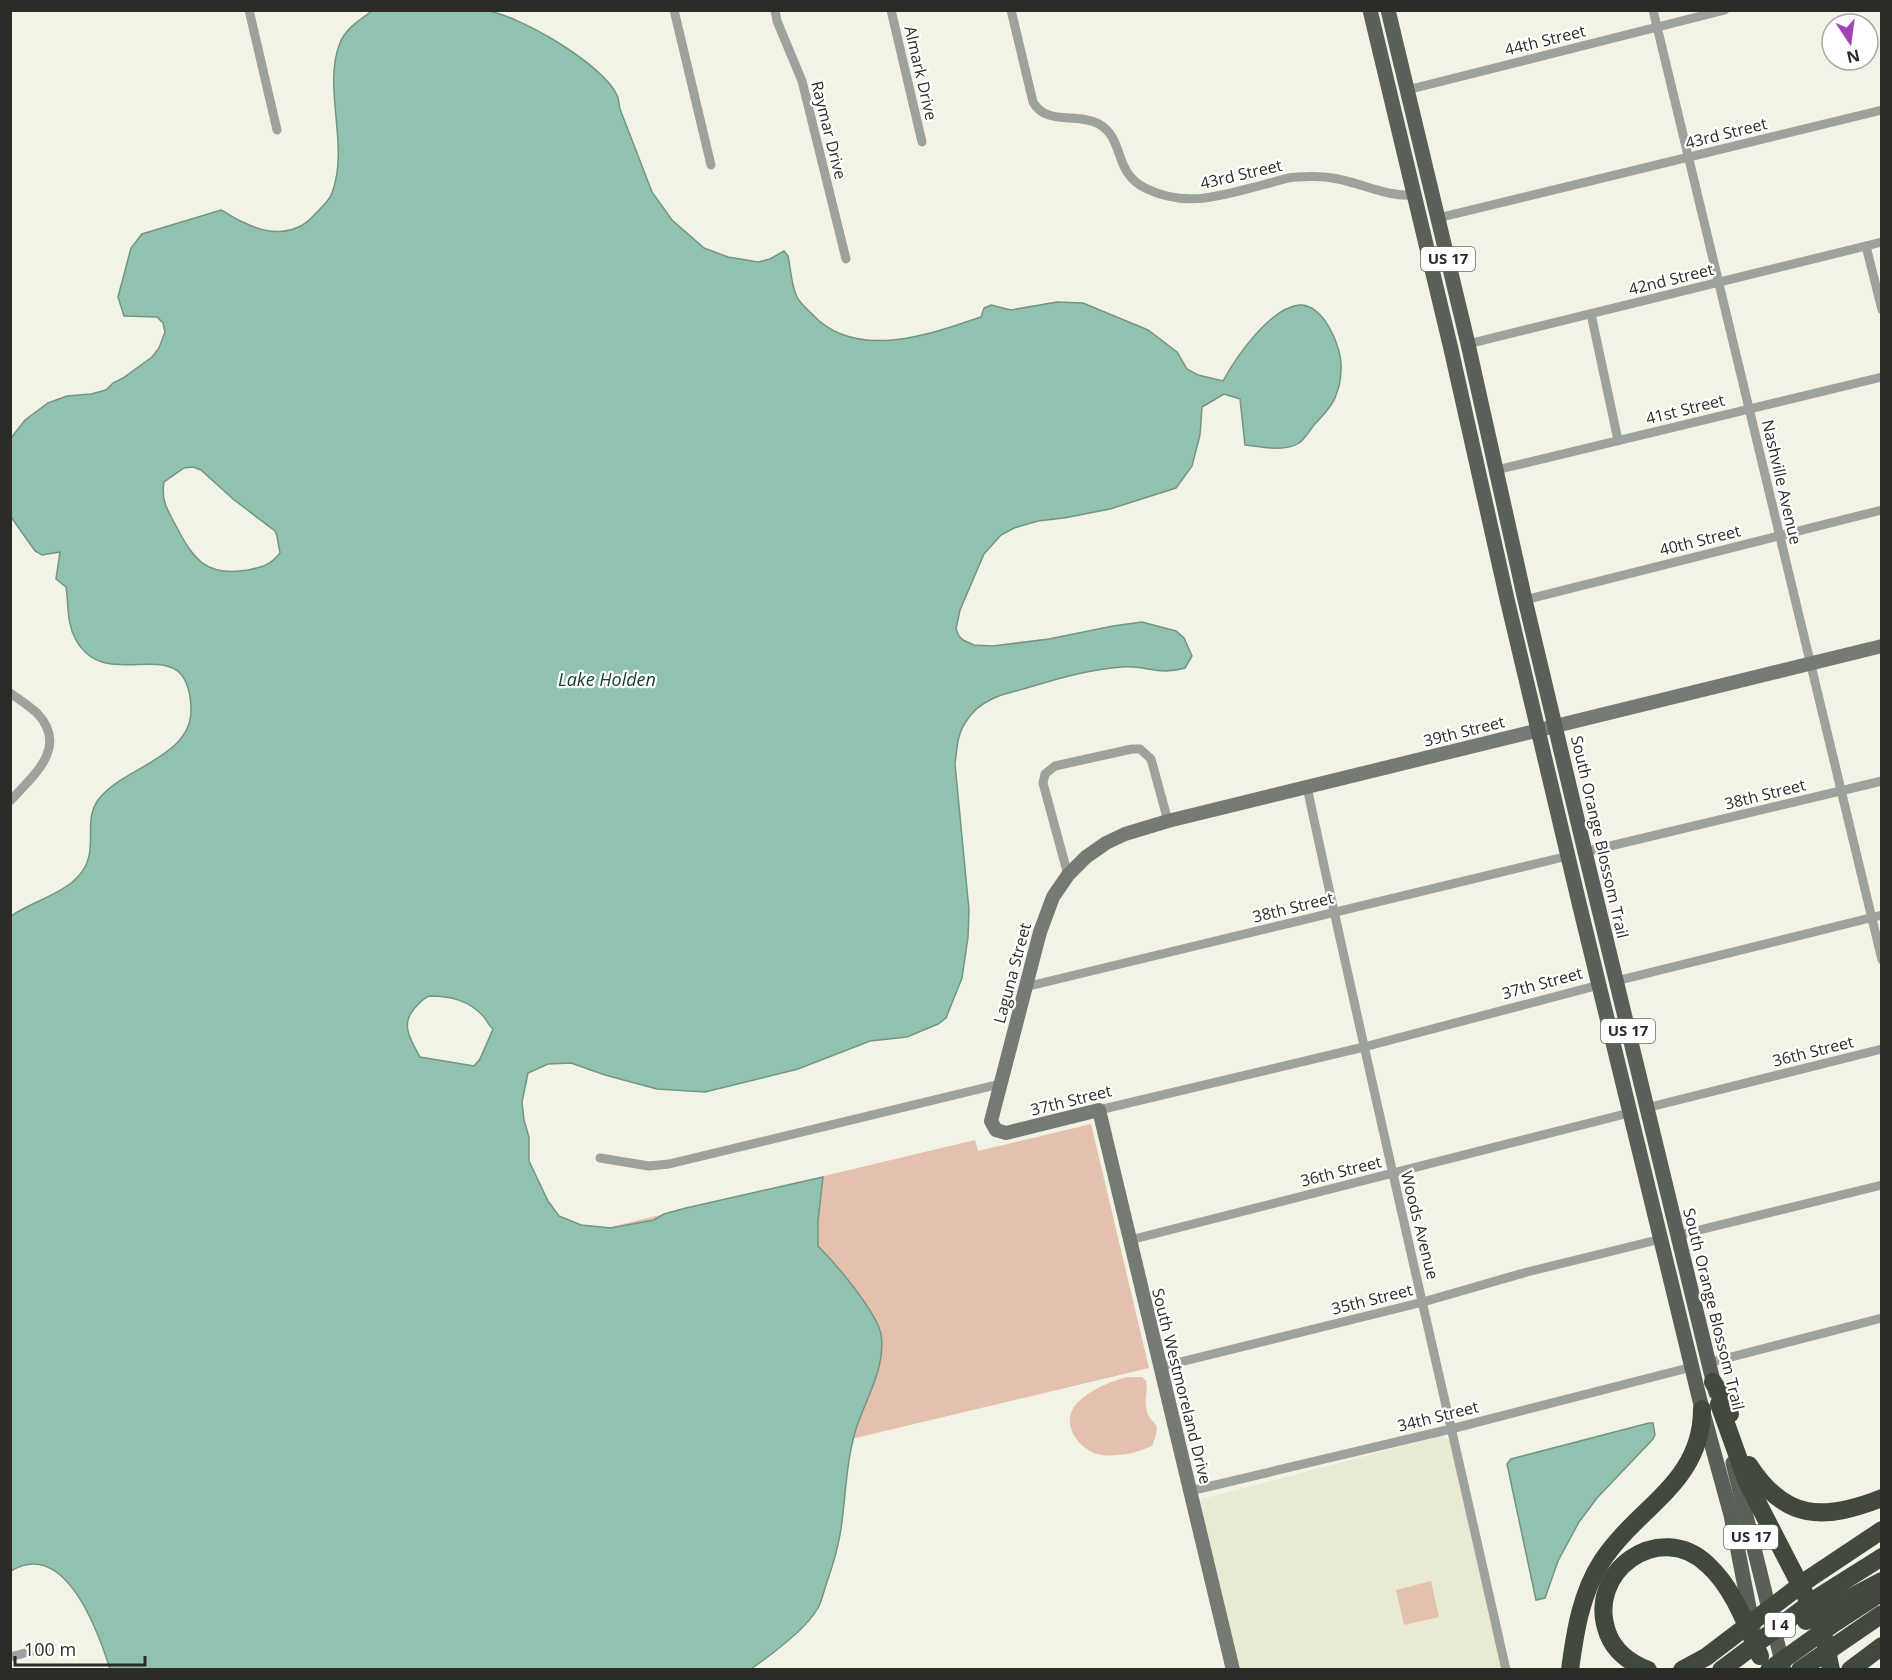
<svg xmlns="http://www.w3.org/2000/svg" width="1892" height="1680" viewBox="0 0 1892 1680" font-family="'Open Sans',sans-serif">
	<rect width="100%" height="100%" fill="#f2f3e4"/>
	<!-- built -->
	<path fill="#e8ead3" d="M1442,1436l7,4 2,5 51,224h-266l-38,-161 4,-9z"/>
	<!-- green -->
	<g fill="#e4c1ae">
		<path d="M1091,1124l58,244 -499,119 -61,-255 386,-92 3,11z"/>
		<path d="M1127,1377h15l4,4c2,9 -1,16 0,25 2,22 19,10 6,40 -16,7 -33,11 -51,9 -23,-4 -42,-33 -24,-52 14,-14 32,-21 50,-26z"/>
		<path d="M1431,1581l8,36 -35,8 -8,-35z"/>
	</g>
	<!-- water -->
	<g fill="#90c2af" stroke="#729586" stroke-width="1.5" fill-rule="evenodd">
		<path d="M372,11c36,-1 75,-4 111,-1 33,3 120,54 134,85 2,4 2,10 3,14l32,83 20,28 32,28 24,9 30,5 12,-3 14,-8 4,5c3,13 3,29 9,41 3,6 10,12 15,17 43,47 117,21 169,3l3,-9 7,-3 20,5 46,-8 26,1 65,27 29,22 10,17 11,6 25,6c13,-24 47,-73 76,-76 25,-1 43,42 42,63 0,8 -2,20 -5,27 -3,11 -15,22 -22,30 -4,5 -9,14 -15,18 -13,9 -38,4 -54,2l-5,-46 -16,-5 -22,13 -2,28 -8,31 -16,22 -66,21 -46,9 -26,3 -24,7 -13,7 -17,19 -24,56 -4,19 3,7 4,4 11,5 19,1 56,-7 64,-13 29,-4 34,9 8,7 8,18 -7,12c-27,8 -38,-3 -63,-1 -33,2 -68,13 -99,22 -10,3 -22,5 -31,10 -11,5 -21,14 -27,24 -8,12 -8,27 -10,41l14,146 -1,27 -6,41 -16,40 -8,6 -31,13 -37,4 -72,28 -93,23 -48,-3 -52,-14 -34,-12 -23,1 -20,9 -6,29 2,18 5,17v24l19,40 11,15 22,9 30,3 43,-8 10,-6 22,-6 137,-31 -5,44v25c18,18 58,65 63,88 5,32 -14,63 -24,92 -11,33 -11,69 -16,103 -3,19 -8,36 -14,53 -3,8 -5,19 -9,26 -12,21 -47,47 -67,61h-641c-12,-38 -45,-131 -99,-98v-655c27,-19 76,-26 79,-67 2,-17 -3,-33 8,-49 24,-33 95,-42 93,-92 -3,-84 -83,-10 -115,-68 -10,-18 -7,-35 -10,-53l-10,-8 4,-27 -18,3 -7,-4 -24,-34v-79l14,-18 23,-17 19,-7 24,-2 15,-4 7,-7 10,-5 29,-21 7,-9 6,-16 -2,-9 -6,-6 -33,-1 -6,-19 13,-49 11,-14 79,-24c8,4 15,10 24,13 24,12 52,13 70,-9 6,-6 15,-14 17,-21 18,-48 -10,-105 8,-150 5,-14 21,-24 32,-32zM193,467l8,3 32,29 42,32 2,5 3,17c-9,12 -18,14 -32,17 -42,7 -54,-10 -72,-44 -9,-17 -15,-25 -12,-44l20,-14zM429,996c21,0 40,4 55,21 3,4 5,9 9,12l-13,30 -6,7 -54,-9c-9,-17 -20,-32 -6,-48 5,-6 8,-10 15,-13z"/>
		<path d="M1649,1423h4l2,12 -2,4 -56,59 -18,24 -21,39 -13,37 -9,2 -29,-136 4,-5z"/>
	</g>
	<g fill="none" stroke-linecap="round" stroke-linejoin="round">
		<!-- street -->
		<g stroke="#9da29c" stroke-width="9">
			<path d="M249,10l28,120"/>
			<path d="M674,10l37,155"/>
			<path d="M775,10l2,11 25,60 44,178"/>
			<path d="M891,10l31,132"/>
			<path d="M1011,10l22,92c13,24 45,10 66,22 26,15 14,48 46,64 42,21 78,7 121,-4 10,-2 20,-7 31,-7 13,-1 28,-1 41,2 26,5 48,18 76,16"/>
			<path d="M1653,10l229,950"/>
			<path d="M1407,90l318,-80"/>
			<path d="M1438,218l444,-108"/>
			<path d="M1866,246l16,64"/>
			<path d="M1591,314l27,126"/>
			<path d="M1468,344l414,-102"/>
			<path d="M1496,470l386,-93"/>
			<path d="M1525,600l357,-90"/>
			<path d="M10,693c9,6 19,13 27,20 32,34 -3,62 -27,88"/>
			<path d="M1307,787c63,295 133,588 199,883"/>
			<path d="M1585,852l297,-71"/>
			<path d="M1068,875l-25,-92 2,-9 10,-8 77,-17h8l11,10 17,62"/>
			<path d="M1616,981l266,-66"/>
			<path d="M1025,987l543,-131"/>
			<path d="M1646,1108l236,-59"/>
			<path d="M1099,1110l265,-63 235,-62"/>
			<path d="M600,1158l49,8 20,-2 331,-80"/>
			<path d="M1679,1235l203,-50"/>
			<path d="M1130,1240l499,-127"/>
			<path d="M1708,1363l174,-45"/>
			<path d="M1160,1367l263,-65 104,-30 134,-33"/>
			<path d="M1190,1491l261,-62 241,-62"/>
			<path d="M10,1657l41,-11"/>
		</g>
		<!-- secondary -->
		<path stroke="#757b74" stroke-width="14" d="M1233,1670l-134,-560 -93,23 -10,-3 -5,-9 49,-189 13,-35 15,-22 18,-18 20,-14 19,-9 43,-13 714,-175"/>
		<!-- primary -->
		<g stroke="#596057" stroke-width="15">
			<path d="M1370,10l81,339 56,250 73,308 122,502 29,106 22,113"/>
			<path d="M1388,10l80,334 57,256 60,252 131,541"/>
			<path d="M1733,1463l51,207"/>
		</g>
		<!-- highway -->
		<g stroke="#41493f" stroke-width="18">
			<path d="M1713,1382l10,16 7,16"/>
			<path d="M1719,1404l28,78 69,134 9,25 6,29"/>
			<path d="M1749,1465c36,56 75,56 133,33"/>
			<path d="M1806,1621l76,-40"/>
			<path d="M1570,1670c5,-38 11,-77 32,-109 36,-55 100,-78 100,-152"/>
			<path d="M1648,1670c-18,-7 -33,-18 -40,-36 -24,-62 52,-116 100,-69 26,24 38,60 52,91"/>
			<path d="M1682,1670l24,-13 104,-79 72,-48"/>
			<path d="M1721,1670l99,-74 62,-39"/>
			<path d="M1769,1670l64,-46 49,-32"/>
			<path d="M1800,1670l82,-56"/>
			<path d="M1850,1670l32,-24"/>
		</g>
	</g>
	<g text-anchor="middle" stroke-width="4.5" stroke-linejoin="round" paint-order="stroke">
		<!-- shield labels -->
		<g fill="#fff" stroke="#6b6b67" stroke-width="1.5">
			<rect x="1421" y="247" width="54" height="24" rx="4.5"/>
			<rect x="1601" y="1019" width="54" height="24" rx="4.5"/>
			<rect x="1724" y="1525" width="54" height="24" rx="4.5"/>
			<rect x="1765" y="1613" width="30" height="24" rx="4.5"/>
		</g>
		<g font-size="15" font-weight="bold" fill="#2b2b26">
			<text x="1448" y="264">US 17</text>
			<text x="1628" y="1036">US 17</text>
			<text x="1751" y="1542">US 17</text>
			<text x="1780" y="1630">I 4</text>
		</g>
		<!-- street labels -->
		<g font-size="16" fill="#2b2b26" stroke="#fff">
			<text transform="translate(1545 40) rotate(-14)" y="6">44th Street</text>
			<text transform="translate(921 73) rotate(77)" y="6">Almark Drive</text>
			<text transform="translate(829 130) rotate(76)" y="6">Raymar Drive</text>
			<text transform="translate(1726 133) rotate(-14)" y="6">43rd Street</text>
			<text transform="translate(1241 174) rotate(-13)" y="6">43rd Street</text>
			<text transform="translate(1671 279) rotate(-14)" y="6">42nd Street</text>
			<text transform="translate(1685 409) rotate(-14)" y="6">41st Street</text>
			<text transform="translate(1782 482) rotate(77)" y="6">Nashville Avenue</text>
			<text transform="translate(1700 540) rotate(-14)" y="6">40th Street</text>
			<text transform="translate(1464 731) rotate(-14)" y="6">39th Street</text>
			<text transform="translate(1765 794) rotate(-14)" y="6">38th Street</text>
			<text transform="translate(1600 837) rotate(77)" y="6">South Orange Blossom Trail</text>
			<text transform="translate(1293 907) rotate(-14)" y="6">38th Street</text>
			<text transform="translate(1012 973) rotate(-75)" y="6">Laguna Street</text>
			<text transform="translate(1542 983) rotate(-15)" y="6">37th Street</text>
			<text transform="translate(1813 1051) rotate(-14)" y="6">36th Street</text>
			<text transform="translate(1071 1100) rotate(-14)" y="6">37th Street</text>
			<text transform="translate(1341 1171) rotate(-14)" y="6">36th Street</text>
			<text transform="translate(1420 1225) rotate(76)" y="6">Woods Avenue</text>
			<text transform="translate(1372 1299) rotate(-14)" y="6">35th Street</text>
			<text transform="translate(1714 1309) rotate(76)" y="6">South Orange Blossom Trail</text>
			<text transform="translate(1182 1386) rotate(76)" y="6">South Westmoreland Drive</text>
			<text transform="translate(1438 1416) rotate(-14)" y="6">34th Street</text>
		</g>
		<!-- water labels -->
		<g font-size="18" font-style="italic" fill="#144032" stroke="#fff">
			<text x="607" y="686">Lake Holden</text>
		</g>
	</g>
	<!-- border -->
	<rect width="1892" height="1680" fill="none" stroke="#2b2b26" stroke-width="24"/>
	<!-- north arrow -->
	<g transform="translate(1850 42) rotate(167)"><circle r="28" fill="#ffffff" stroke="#aaaaa8" stroke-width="1.5"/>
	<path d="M0-4.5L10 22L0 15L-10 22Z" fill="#a146b1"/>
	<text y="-9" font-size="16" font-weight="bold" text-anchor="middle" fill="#2b2b26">N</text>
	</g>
	<!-- scale -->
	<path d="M15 1656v9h130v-9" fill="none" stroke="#2b2b26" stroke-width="3"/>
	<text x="24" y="1656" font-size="18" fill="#2b2b26" stroke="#ffffff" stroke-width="4.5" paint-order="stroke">100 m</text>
</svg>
